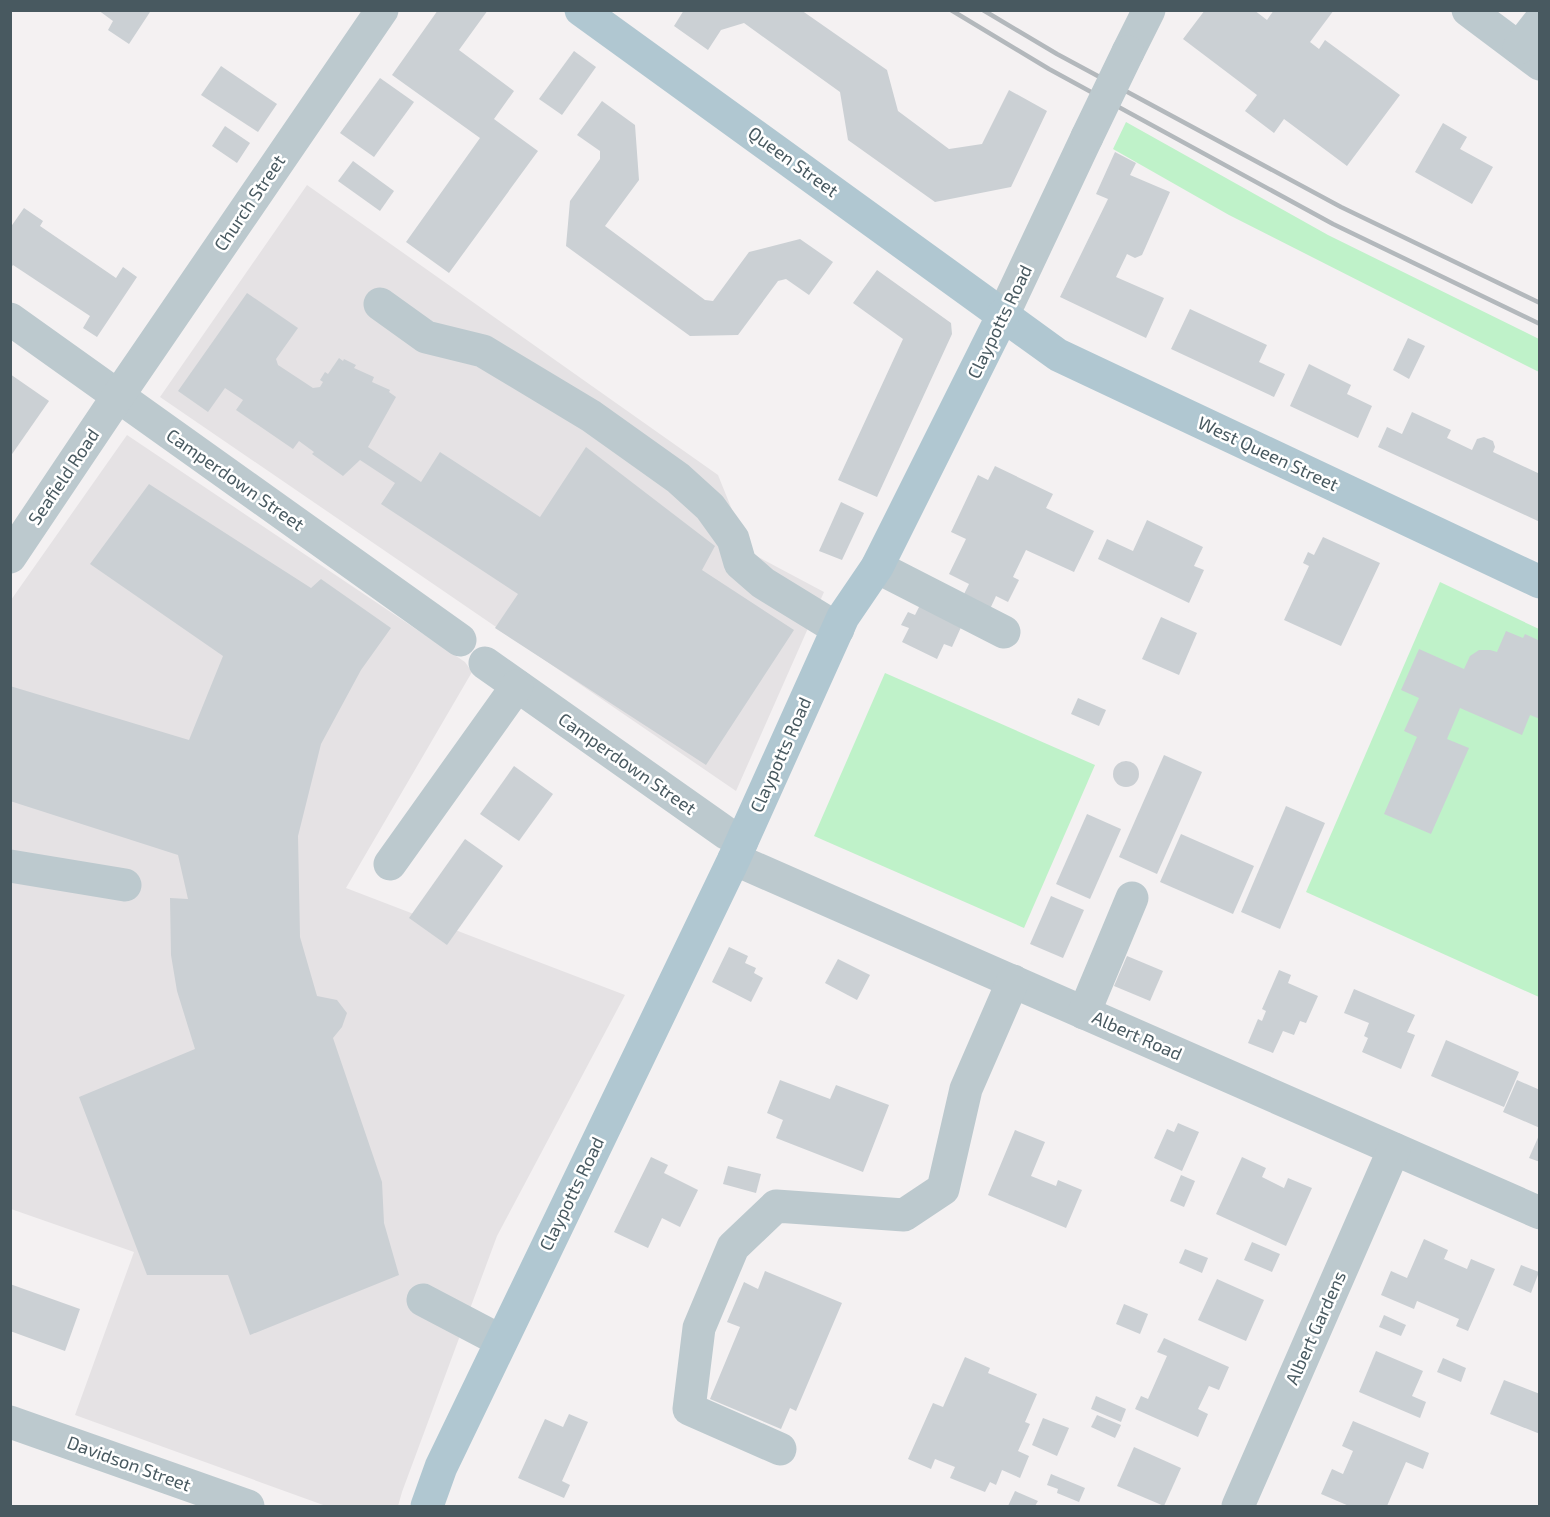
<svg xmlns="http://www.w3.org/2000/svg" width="1550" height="1517" viewBox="0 0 1550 1517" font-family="'Exo 2',sans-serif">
	<rect width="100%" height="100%" fill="#f4f1f2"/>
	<!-- education -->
	<g fill="#e5e2e4">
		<path d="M307,185l411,290 31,77 75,40 -88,199 -576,-394z"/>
		<path d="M127,435l338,227 7,10 -126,216 279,107 -128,241 -95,256 -4,14h-72l-251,-91 59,-163 -123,-43v-609z"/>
	</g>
	<!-- green -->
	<g fill="#bff2c9">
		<path d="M1126,122l202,113 211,104v33l-310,-157 -116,-66z"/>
		<path d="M1440,582l99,47v368l-233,-105z"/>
		<path d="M885,673l210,92 -71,163 -210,-92z"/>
	</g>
	<!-- building -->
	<g fill="#cbd0d4">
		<path d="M98,10h50l2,2 -21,32 -21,-14 5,-9z"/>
		<path d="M438,10h50l-29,40 55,41 -20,28 44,32 -89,122 -43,-31 74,-104 -88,-63z"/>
		<path d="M684,10h117l86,60 11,41 51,38 33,-5 27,-54 38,21 -36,76 -76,15 -87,-62 -8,-48 -96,-69 -23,7 -13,20 -34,-24z"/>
		<path d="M1205,10h49l13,10 7,-10h60l-24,32 9,7 6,-9 75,55 -53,71 -63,-47 -10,14 -29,-22 12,-16 -74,-56z"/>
		<path d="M574,51l22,16 -34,48 -23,-16z"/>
		<path d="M221,66l56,38 -19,28 -57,-37z"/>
		<path d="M380,78l34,24 -40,55 -34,-24z"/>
		<path d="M602,101l33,24 4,55 -34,46 100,74 8,1 36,-49 51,-13 33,23 -24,33 -23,-16 -8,2 -40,54 -48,1 -124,-90 4,-45 30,-42v-8l-23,-16z"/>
		<path d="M1443,123l24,14 -7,12 33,18 -21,37 -57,-32z"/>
		<path d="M225,126l25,17 -13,20 -25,-17z"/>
		<path d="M1115,152l21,11 -6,12 40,17 -28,63 -7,3 -8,-4 -11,23 48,21 -18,40 -86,-41 48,-98 -12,-5z"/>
		<path d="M353,161l41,30 -14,20 -42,-30z"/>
		<path d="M24,208l19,13 -3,5 76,52 7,-11 14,10 -40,60 -14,-9 7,-12 -77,-51 -3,4v-41z"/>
		<path d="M877,270l74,53 1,11 -75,163 -39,-17 65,-141 -50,-36z"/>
		<path d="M247,293l51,35 -22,31 2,6 35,23 7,-1 3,-5 -3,-2 5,-8 3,2 11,-16 4,3 1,-2 12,6 -2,3 20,9 -2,5 18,8 -1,2 7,5 -28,50 53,35 19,-30 100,65 46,-70 129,99 -13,24 92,60 -88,135 -211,-137 23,-34 -137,-90 14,-21 -35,-23 -17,16 -31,-22 2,-2 -15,-11 -6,8 -57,-39 7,-10 -18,-12 -17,24 -30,-21z"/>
		<path d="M1190,309l77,36 -8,17 26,12 -11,23 -103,-48z"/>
		<path d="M1408,338l17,8 -16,33 -16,-9z"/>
		<path d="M1309,364l42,21 -4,9 25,12 -14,32 -68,-32z"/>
		<path d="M10,374l39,27 -39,56z"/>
		<path d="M1412,412l39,18 -4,8 25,12 5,-11 7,-2 9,4 2,6 -2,5 47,22v48l-162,-75 9,-20 15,7z"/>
		<path d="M995,466l58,28 -7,14 48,23 -20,41 -48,-22 -13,27 6,3 -11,22 -12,-6 -6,13 -27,-13 6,-12 -20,-10 17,-35 -15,-7 27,-57 10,5z"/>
		<path d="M149,484l162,104 10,-9 70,49 -30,42 -40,74 -23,92 2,101 17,59 20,4 10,13 -5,14 -9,11 49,144 2,41 15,52 -149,60 -22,-60h-81l-68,-178 116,-48 -18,-58 -6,-36 -1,-57 18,1 -10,-44 -168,-54v-115l179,54 34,-84 -133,-92z"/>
		<path d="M841,502l23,11 -22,47 -23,-9z"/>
		<path d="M1147,520l56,27 -9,19 10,4 -15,33 -91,-44 9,-20 26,12z"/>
		<path d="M1323,537l57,26 -39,83 -57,-26 25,-54 -6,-3 5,-11 6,3z"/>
		<path d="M920,605l42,20 -10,22 -8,-3 -7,15 -35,-17 7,-14 -8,-3 7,-13 7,3z"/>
		<path d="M1161,617l36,16 -18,42 -37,-16z"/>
		<path d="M1506,631l17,7 2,-4 15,7v78l-10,-4 -8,20 -62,-27 -13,31 22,9 -38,86 -47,-20 33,-77 -13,-6 15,-33 -18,-8 18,-41 45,20 6,-13 9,-6h11l7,2z"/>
		<path d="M1078,698l28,12 -7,16 -28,-12z"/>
		<path d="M1164,755l38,17 -45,102 -38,-17z"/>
		<circle cx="1126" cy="774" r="13"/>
		<path d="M514,766l39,28 -34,47 -39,-27z"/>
		<path d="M1286,806l39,17 -45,106 -39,-17z"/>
		<path d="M1087,814l34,15 -31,70 -34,-15z"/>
		<path d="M1181,834l73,32 -21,48 -73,-32z"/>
		<path d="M465,839l38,27 -56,79 -38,-27z"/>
		<path d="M1051,896l33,14 -21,48 -33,-14z"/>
		<path d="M729,947l19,9 -3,7 11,5 -2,5 9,5 -12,24 -39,-20z"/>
		<path d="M1127,956l36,15 -13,30 -36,-15z"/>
		<path d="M838,959l32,16 -13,25 -32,-17z"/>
		<path d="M1279,970l12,5 -3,8 30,13 -12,27 -6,-2 -6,14 -11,-4 -10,22 -25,-10 10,-24 4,2 4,-10 -4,-2z"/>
		<path d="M1354,989l61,26 -8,17 8,3 -14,34 -39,-17 6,-14 -4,-2 5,-13 -25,-10z"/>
		<path d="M1446,1040l73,32 -15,35 -73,-31z"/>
		<path d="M780,1080l50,19 6,-14 53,20 -26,67 -87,-34 7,-18 -16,-7z"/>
		<path d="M1517,1080l23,10v38l-37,-16z"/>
		<path d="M1178,1123l21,9 -17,39 -28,-13 13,-29 7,3z"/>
		<path d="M1015,1130l30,12 -14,34 25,10 2,-6 24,10 -16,38 -78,-33z"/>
		<path d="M1540,1133v29l-11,-4z"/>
		<path d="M651,1157l17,8 -4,8 34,17 -18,37 -18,-9 -14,30 -34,-16z"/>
		<path d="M1242,1157l24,11 -4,9 22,11 4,-10 24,10 -26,58 -70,-32z"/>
		<path d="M728,1166l33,8 -5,19 -33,-9z"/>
		<path d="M1181,1175l14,6 -11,26 -14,-6z"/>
		<path d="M1424,1239l24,11 -4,9 23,10 4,-10 24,10 -27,62 -12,-5 3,-7 -42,-18 -3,8 -33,-14 10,-24 16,7z"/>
		<path d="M1252,1242l28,12 -8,18 -28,-12z"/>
		<path d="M1185,1249l23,9 -6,15 -23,-10z"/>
		<path d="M1521,1265l18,7 -8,21 -18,-8z"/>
		<path d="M765,1271l77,32 -46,108 -6,-3 -9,21 -71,-30 30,-72 -13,-5 17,-40 14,7z"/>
		<path d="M1217,1279l47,21 -18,41 -48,-21z"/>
		<path d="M10,1284l70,25 -15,42 -55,-20z"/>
		<path d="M1124,1304l24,10 -8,20 -24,-10z"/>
		<path d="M1384,1315l22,10 -5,11 -22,-9z"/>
		<path d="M1164,1338l65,29 -10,23 -10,-4 -11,23 10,5 -10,23 -63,-28 6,-13 7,3 19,-43 -10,-4z"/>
		<path d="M1376,1351l47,20 -11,25 14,6 -6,16 -61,-26z"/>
		<path d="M965,1357l25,11 -2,5 49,21 -12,28 5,2 -12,27 11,5 -9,22 -18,-8 -6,15 -6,-3 -5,10 -35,-14 5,-11 -20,-8 -4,10 -23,-10 25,-56 10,4z"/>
		<path d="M1443,1358l23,10 -5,14 -24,-10z"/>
		<path d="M1504,1380l36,14v40l-50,-20z"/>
		<path d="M1096,1396l30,13 -5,13 -30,-13z"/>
		<path d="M569,1414l19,8 -26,59 8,4 -6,13 -46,-20 27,-59 18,8z"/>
		<path d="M1097,1415l24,10 -6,13 -24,-11z"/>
		<path d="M1043,1418l26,10 -12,28 -25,-11z"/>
		<path d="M1353,1421l76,32 -6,16 -17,-7 -19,44h-38l-28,-12 11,-25 11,5 10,-23 -11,-5z"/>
		<path d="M1134,1447l47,21 -17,38 -47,-20z"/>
		<path d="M1051,1474l34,14 -6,14 -22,-9 1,-4 -11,-4z"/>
		<path d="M1015,1491l23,10 -3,5h-27z"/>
	</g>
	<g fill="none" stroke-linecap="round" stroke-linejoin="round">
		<!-- minor -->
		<g stroke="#bcc9ce" stroke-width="33">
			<path d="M1468,10l72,54"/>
			<path d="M1519,48l21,-27"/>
			<path d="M1128,52l21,-42"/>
			<path d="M380,304l46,33 57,14 108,65 87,62 32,29 23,32 7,24 23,20 75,46"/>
			<path d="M1003,315l84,-178"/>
			<path d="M10,319l450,321"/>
			<path d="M10,557l108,-161 264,-386"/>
			<path d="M877,567l127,65"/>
			<path d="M485,663l241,170 16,8"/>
			<path d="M734,859l806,354"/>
			<path d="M390,864l127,-178"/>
			<path d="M10,866l115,19"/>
			<path d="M1084,1013l48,-115"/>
			<path d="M423,1300l78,41"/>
			<path d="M10,1422l238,84"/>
			<path d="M780,1449l-91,-40 10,-81 34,-81 43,-41 128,9 39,-26 23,-100 47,-108"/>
			<path d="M1238,1506l156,-357"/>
		</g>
		<!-- major -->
		<g stroke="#b0c7d1" stroke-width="33">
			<path d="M581,10l477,345 482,227"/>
			<path d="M427,1506l14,-39 293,-608 109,-242 34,-50 126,-252"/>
		</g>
		<!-- rail -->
		<g stroke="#b3b8bc" stroke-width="4.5">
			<path d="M951,10l98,59 284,155 207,100"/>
			<path d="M983,10l74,44 284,153 199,96"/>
		</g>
		<!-- minor-bridge -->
		<path stroke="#bcc9ce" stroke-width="33" d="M1087,137l41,-85"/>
	</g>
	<g text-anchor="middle" stroke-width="5" stroke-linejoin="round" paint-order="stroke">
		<!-- street labels -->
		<g font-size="18" fill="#485960" stroke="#fff">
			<text transform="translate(793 162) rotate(36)" y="6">Queen Street</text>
			<text transform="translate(250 203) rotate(-56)" y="6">Church Street</text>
			<text transform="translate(1000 322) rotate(-64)" y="6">Claypotts Road</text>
			<text transform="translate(1268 454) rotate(25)" y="6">West Queen Street</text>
			<text transform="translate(64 477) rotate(-56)" y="6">Seafield Road</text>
			<text transform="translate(235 480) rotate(35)" y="6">Camperdown Street</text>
			<text transform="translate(781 755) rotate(-66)" y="6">Claypotts Road</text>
			<text transform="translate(627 764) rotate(35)" y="6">Camperdown Street</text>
			<text transform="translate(1137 1036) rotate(24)" y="6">Albert Road</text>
			<text transform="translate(572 1194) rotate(-64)" y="6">Claypotts Road</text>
			<text transform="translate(1316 1328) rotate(-66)" y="6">Albert Gardens</text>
			<text transform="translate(129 1464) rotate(20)" y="6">Davidson Street</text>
		</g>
	</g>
	<!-- border -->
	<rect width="1550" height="1517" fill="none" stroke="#485960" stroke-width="24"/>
</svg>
